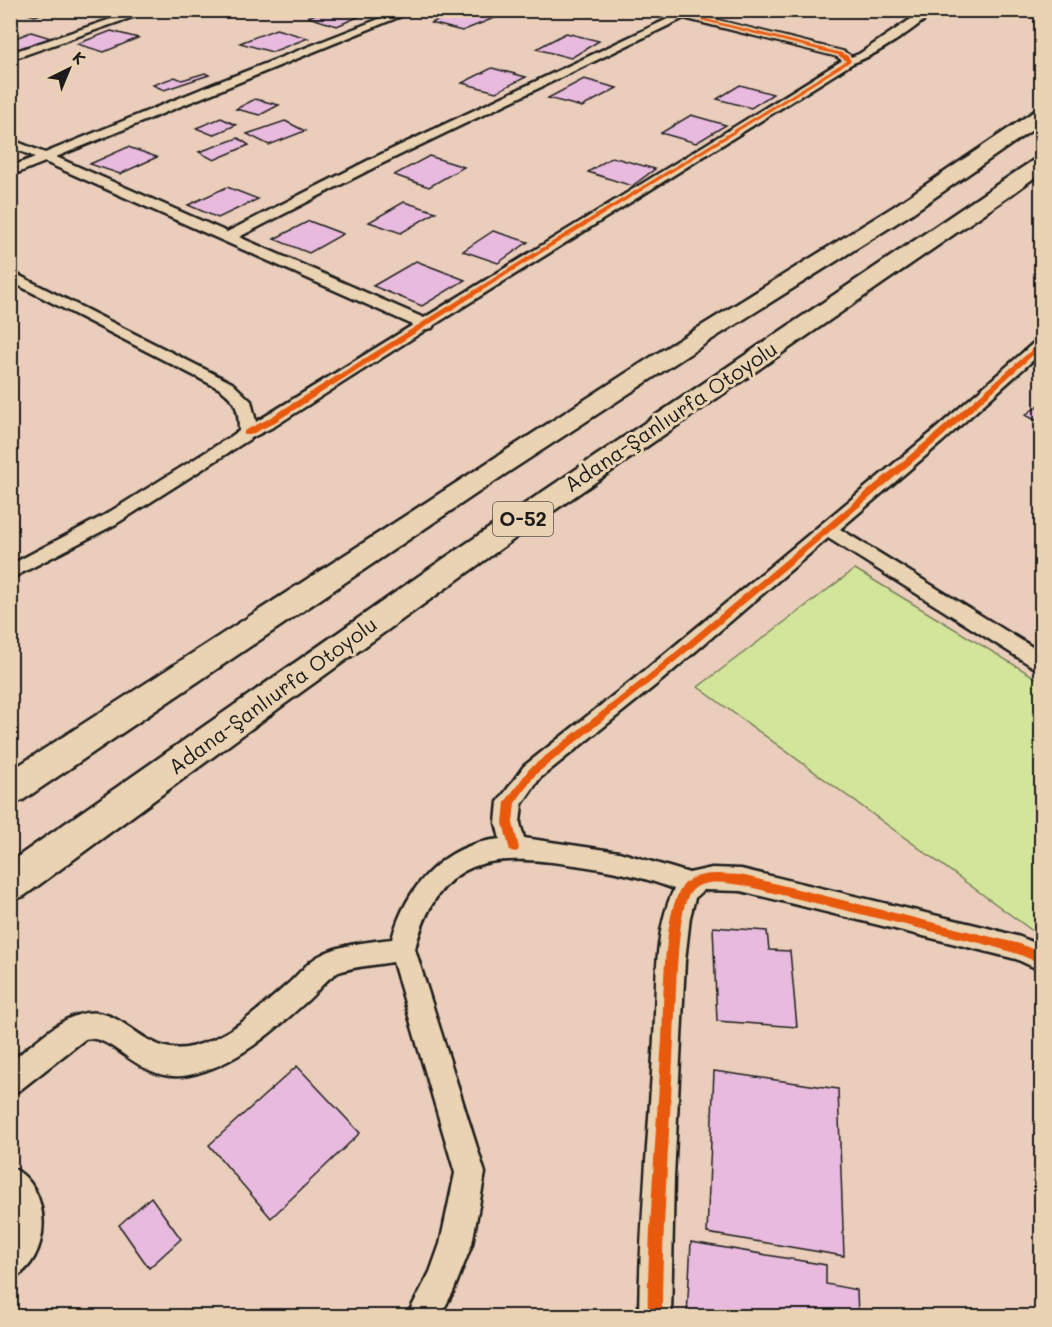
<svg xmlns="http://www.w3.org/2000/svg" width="1052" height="1327" viewBox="0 0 1052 1327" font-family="Mali,sans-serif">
	<rect width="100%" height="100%" fill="#eacebb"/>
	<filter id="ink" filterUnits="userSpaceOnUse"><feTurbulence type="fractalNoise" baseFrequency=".0167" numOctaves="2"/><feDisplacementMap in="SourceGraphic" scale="12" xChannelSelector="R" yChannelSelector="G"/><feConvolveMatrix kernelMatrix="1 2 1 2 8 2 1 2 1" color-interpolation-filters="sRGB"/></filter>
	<g filter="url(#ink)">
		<!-- green -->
		<path fill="#d3e59a" stroke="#78805b" stroke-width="1.5" d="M855,569l186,112v256l-343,-250z"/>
		<!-- building -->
		<g fill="#e8bbde" stroke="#1c1c1c" stroke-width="1.5">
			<path d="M16,10h35l-16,6z"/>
			<path d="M325,10h10l23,7 -21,9 -29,-9z"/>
			<path d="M461,10h18l20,6 -37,15 -31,-8z"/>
			<path d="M276,29l32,9 -36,14 -32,-9z"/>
			<path d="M111,31l27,7 -34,14 -27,-8z"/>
			<path d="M31,32l20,6 -34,12 -7,-2v-8z"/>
			<path d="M566,33l33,8 -28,17 -35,-9z"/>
			<path d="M492,68l34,9 -30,15 -34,-9z"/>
			<path d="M205,73l4,2 -45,15 -11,-5 22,-8 7,3z"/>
			<path d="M584,79l33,9 -35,19 -34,-9z"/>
			<path d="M740,85l33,9 -22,14 -34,-9z"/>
			<path d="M255,99l24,6 -19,10 -24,-6z"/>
			<path d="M691,115l35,10 -30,18 -35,-10z"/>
			<path d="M221,118l15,7 -23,10 -17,-7z"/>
			<path d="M285,121l20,10 -36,14 -22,-11z"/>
			<path d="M238,138l11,7 -35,15 -15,-8z"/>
			<path d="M128,147l29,10 -37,17 -30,-10z"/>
			<path d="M429,156l35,11 -35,20 -35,-12z"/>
			<path d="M612,157l43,12 -23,17 -44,-14z"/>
			<path d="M227,187l31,12 -40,19 -30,-13z"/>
			<path d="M404,202l32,10 -35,21 -32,-11z"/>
			<path d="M309,221l34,13 -34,19 -35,-14z"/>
			<path d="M493,231l35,11 -30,21 -35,-12z"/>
			<path d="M416,261l49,19 -43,26 -49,-20z"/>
			<path d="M1042,403v20l-17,-8z"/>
			<path d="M713,927l54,4 2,19 21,1 7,76 -80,-6z"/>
			<path d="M297,1066l63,67 -89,85 -62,-73z"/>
			<path d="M714,1071l124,18 6,167 -137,-23z"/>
			<path d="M151,1197l30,42 -32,29 -30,-43z"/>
			<path d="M691,1242l135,23v19l31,6 1,26h-171z"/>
		</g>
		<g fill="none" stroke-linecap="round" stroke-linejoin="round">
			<!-- street casing -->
			<g stroke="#1c1c1c" stroke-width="5">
				<g id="street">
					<path d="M138,10h15l-143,50v-7z"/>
					<path d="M402,10h14l-360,147 171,75 142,-72 305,-144 -15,-6h30l2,4 153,38 7,5 8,-3 55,-37 -22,-7 29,3 4,-3h11c-18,17 -59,45 -83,53l-419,262 -2,3 -5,1 -152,97 -22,11 -137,87 -106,55v-14l93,-49 127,-79 9,-6c0,-20 -2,-30 -19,-42l-210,-108v-10l222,112 19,18 5,21 157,-97 -368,-163 -35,14v-9l25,-10 -25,-10v-8l35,14 171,-70zM684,18l152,38 7,4 -419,258 -185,-81 138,-71z"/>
					<path d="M1042,338v14l-99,89 -103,88 202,124v18l-7,-3 -207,-130 -166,142 -122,98 -18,26 -2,19 4,15 95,14 70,21 23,-5 29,1 243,58 36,10 22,9v25l-26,-12 -32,-8 -243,-60 -37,-1 -9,8 -5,19 -5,44 -11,216 -3,139h-32c1,-93 10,-185 15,-278 3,-46 -1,-107 20,-149 -32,-13 -65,-19 -99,-24 -84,-12 -135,-11 -160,84l70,224 -13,71 -19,48 -13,24h-33l23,-44 10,-28 15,-71 -62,-211c-17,3 -38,4 -54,10 -12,5 -21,19 -31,28 -34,31 -72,65 -119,75 -50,10 -74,-42 -104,-36l-65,51 -10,4v-32c19,-14 46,-41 68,-47 45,-15 64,44 113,32 38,-9 70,-39 99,-65 10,-9 18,-21 31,-27 21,-11 47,-13 71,-16 14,-52 51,-95 108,-100l-4,-16 2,-21 26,-36 124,-98 283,-235 106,-93z"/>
					<path d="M10,1167c44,18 43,95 0,113v-44l3,-15 -3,-13z"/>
				</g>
			</g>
			<!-- highway casing -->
			<g stroke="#1c1c1c" stroke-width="5">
				<g id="highway">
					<path d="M1042,109v14l-134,93 -194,122 -210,137 -481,325 -13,5v-34l638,-412 245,-152 143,-97z"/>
					<path d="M1042,157v15l-34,25 -466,322 -260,187 -258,190 -14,5v-39l423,-296 602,-407z"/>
				</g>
			</g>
			<!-- street -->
			<use href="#street" fill="#ead3b2" fill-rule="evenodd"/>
			<!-- highway -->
			<use href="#highway" fill="#ead3b2" fill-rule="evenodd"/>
			<!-- cycleway casing -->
			<g stroke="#ead3b2" stroke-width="4">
				<g id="cycleway">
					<path d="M661,10h9l172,43 6,3 3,5 -305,189 -274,174 -22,11h-6v-4l22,-11 276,-172 304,-187 -8,-6z"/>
					<path d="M1042,341v6l-102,92 -282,237 -123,99 -20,28 -2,20 6,25 -1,3 -4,1 -4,-1 -7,-28 2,-21 24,-33 123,-97 282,-237z"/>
					<path d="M719,874l22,1 279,69 22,9v11l-24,-10 -34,-10 -243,-59c-16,-2 -40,-7 -51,8 -6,9 -7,22 -9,31 -5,38 -5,76 -7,114 -4,93 -12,185 -12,278h-14c-1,-28 1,-57 2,-86 3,-64 8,-127 12,-191 2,-36 0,-124 20,-152 8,-12 24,-13 37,-13z"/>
				</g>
			</g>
			<!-- cycleway -->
			<use href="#cycleway" fill="#e8590c" fill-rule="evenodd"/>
		</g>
	</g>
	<g text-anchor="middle" stroke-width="6" stroke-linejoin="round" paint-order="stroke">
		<!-- shield labels -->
		<rect fill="#ead3b2" stroke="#5a5349" stroke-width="1.5" x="493" y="502" width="60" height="34" rx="4.5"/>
		<g font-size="20" font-weight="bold" fill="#1c1c1c">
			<text x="523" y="526">O-52</text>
		</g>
		<!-- street labels -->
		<g font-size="21" fill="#1c1c1c" stroke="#ead3b2">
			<text transform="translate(671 417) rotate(-34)" y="7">Adana-Şanlıurfa Otoyolu</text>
			<text transform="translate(273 696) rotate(-36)" y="7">Adana-Şanlıurfa Otoyolu</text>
		</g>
	</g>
	<!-- margin -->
	<rect width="1052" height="1327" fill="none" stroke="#ead3b2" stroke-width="36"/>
	<rect x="18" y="18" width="1016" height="1291" fill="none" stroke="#1c1c1c" stroke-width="2" filter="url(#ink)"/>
	<!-- north arrow -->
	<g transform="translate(69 69) rotate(43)" stroke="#ead3b2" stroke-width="4.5" paint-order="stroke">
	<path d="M0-4.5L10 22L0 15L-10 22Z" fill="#1c1c1c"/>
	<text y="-9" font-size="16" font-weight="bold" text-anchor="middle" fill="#1c1c1c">K</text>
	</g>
</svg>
